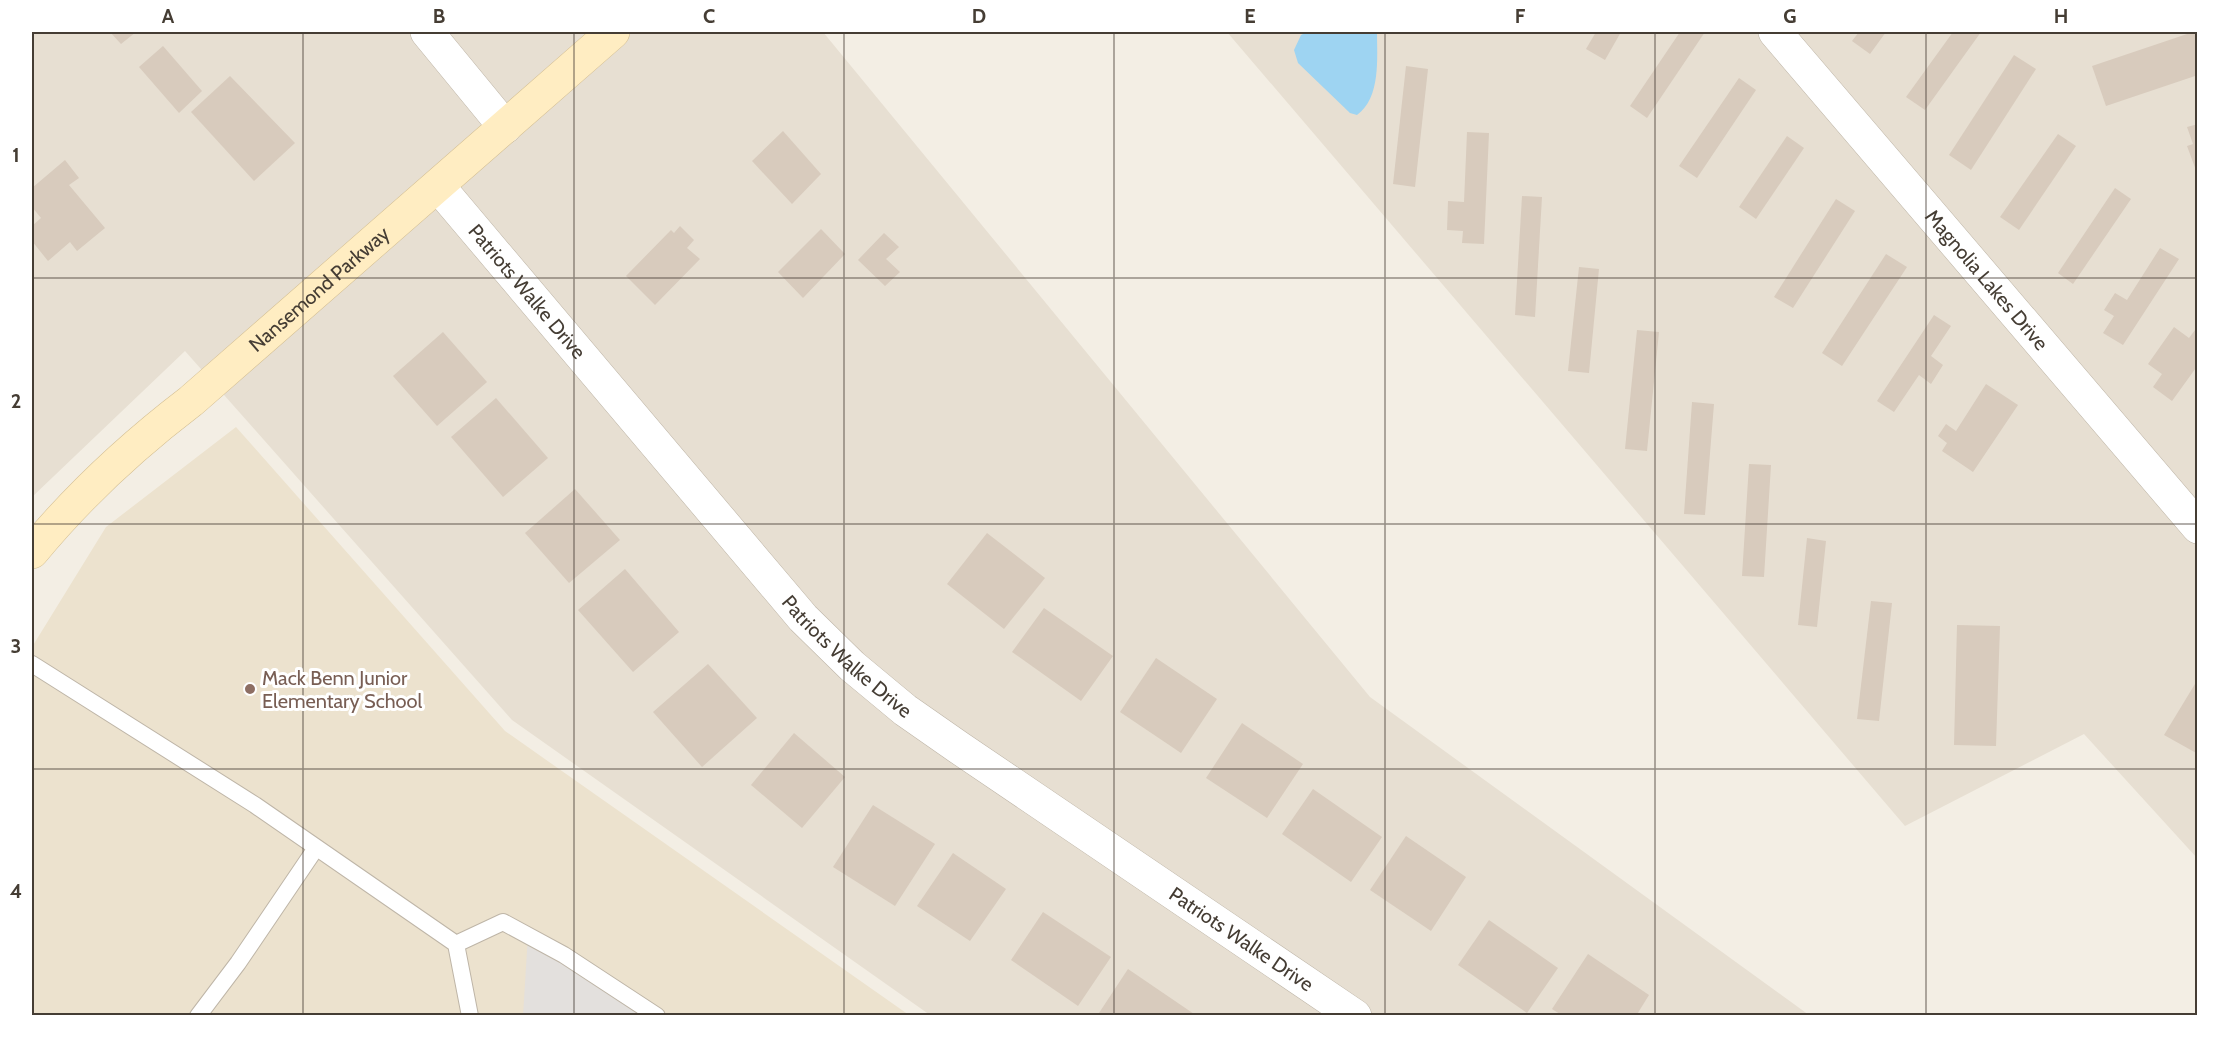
<svg xmlns="http://www.w3.org/2000/svg" width="2229" height="1047" viewBox="0 0 2229 1047" font-family="Cabin,sans-serif">
	<rect width="100%" height="100%" fill="#f3eee4"/>
	<!-- residential -->
	<g fill="#e7dfd2">
		<path d="M32,32h791l547,665 439,318h-879l-418,-295 -327,-369 -153,146z"/>
		<path d="M1227,32h970v826l-113,-124 -179,92z"/>
	</g>
	<!-- education -->
	<path fill="#ece2ce" d="M236,427l269,304 404,284h-877v-368l74,-120z"/>
	<!-- parking -->
	<path fill="#e3e0dd" d="M528,935l129,81h-134z"/>
	<!-- water -->
	<path fill="#9ed4f2" d="M1307,32h70c0,26 4,66 -20,83l-7,-2 -52,-50 -4,-13 7,-15z"/>
	<!-- building -->
	<g fill="#d8cbbd">
		<path d="M110,32h26l-15,12z"/>
		<path d="M1596,32h25l-16,28 -19,-11z"/>
		<path d="M1680,32h25l-58,86 -17,-12z"/>
		<path d="M1859,32h27l-16,22 -18,-13z"/>
		<path d="M1953,32h28l-56,78 -19,-13z"/>
		<path d="M2193,32h5v43l-92,31 -14,-40z"/>
		<path d="M163,46l39,45 -23,22 -40,-46z"/>
		<path d="M2014,55l22,14 -65,101 -22,-15z"/>
		<path d="M1406,66l22,3 -13,118 -22,-3z"/>
		<path d="M230,76l65,67 -41,38 -63,-69z"/>
		<path d="M1739,78l17,12 -59,88 -18,-12z"/>
		<path d="M2198,124v49h-1l-10,-27 6,-2 -6,-17z"/>
		<path d="M783,131l38,43 -29,30 -40,-43z"/>
		<path d="M1467,132l22,1 -5,111 -22,-1 1,-12 -16,-1 1,-29 16,1z"/>
		<path d="M2058,134l18,12 -57,84 -19,-13z"/>
		<path d="M1787,136l17,12 -48,71 -17,-12z"/>
		<path d="M65,160l14,18 -10,7 36,43 -28,23 -7,-9 -22,19 -16,-20v-15l9,-8 -9,-11v-19z"/>
		<path d="M2115,188l16,11 -58,85 -15,-11z"/>
		<path d="M1522,196l20,1 -7,120 -20,-2z"/>
		<path d="M1836,199l19,12 -62,97 -19,-11z"/>
		<path d="M680,226l14,14 -7,8 13,11 -45,46 -29,-29 45,-46 3,3z"/>
		<path d="M821,229l24,25 -42,44 -25,-26z"/>
		<path d="M884,233l15,14 -13,12 14,13 -15,14 -27,-26z"/>
		<path d="M2160,248l19,11 -56,86 -20,-12 11,-17 -10,-6 11,-17 12,7z"/>
		<path d="M1886,254l21,13 -65,99 -20,-13z"/>
		<path d="M1579,267l20,2 -10,104 -21,-2z"/>
		<path d="M1934,315l17,11 -20,30 12,9 -12,19 -12,-9 -25,37 -17,-11z"/>
		<path d="M2198,326v39l-26,36 -19,-14 9,-13 -14,-10 26,-37 15,11z"/>
		<path d="M1637,330l22,2 -12,119 -22,-2z"/>
		<path d="M443,332l44,50 -50,44 -44,-50z"/>
		<path d="M1986,384l32,21 -45,67 -31,-21 5,-8 -9,-7 8,-12 10,7z"/>
		<path d="M496,398l52,60 -45,39 -52,-60z"/>
		<path d="M1692,402l22,2 -9,111 -21,-1z"/>
		<path d="M1749,464l22,1 -7,112 -22,-1z"/>
		<path d="M575,489l45,51 -51,43 -44,-50z"/>
		<path d="M987,533l58,45 -41,51 -57,-45z"/>
		<path d="M1807,538l19,3 -9,86 -19,-2z"/>
		<path d="M625,569l54,63 -46,40 -55,-62z"/>
		<path d="M1871,601l21,2 -13,118 -22,-2z"/>
		<path d="M1044,608l69,48 -32,45 -69,-49z"/>
		<path d="M1957,625l43,1 -4,120 -42,-1z"/>
		<path d="M1156,658l61,41 -36,54 -61,-41z"/>
		<path d="M708,664l49,54 -55,49 -49,-55z"/>
		<path d="M2198,679v75l-34,-19z"/>
		<path d="M1242,723l61,41 -36,54 -61,-40z"/>
		<path d="M794,733l51,44 -43,51 -51,-43z"/>
		<path d="M1313,789l69,48 -31,45 -69,-48z"/>
		<path d="M873,805l62,39 -40,62 -62,-39z"/>
		<path d="M1406,836l60,41 -35,54 -61,-41z"/>
		<path d="M953,853l53,36 -36,52 -53,-35z"/>
		<path d="M1043,912l68,45 -33,49 -67,-46z"/>
		<path d="M1489,920l69,48 -31,45 -69,-48z"/>
		<path d="M1588,954l61,41 -13,21h-73l-11,-7z"/>
		<path d="M1128,969l69,47h-100z"/>
	</g>
	<g fill="none" stroke-linecap="round" stroke-linejoin="round">
		<!-- lane casing -->
		<g stroke="#beb5a7" stroke-width="18">
			<g id="lane">
				<path d="M32,664l223,141 201,139 14,72"/>
				<path d="M456,944l47,-22 61,33 93,61"/>
				<path d="M198,1016l40,-53 78,-115"/>
			</g>
		</g>
		<!-- street casing -->
		<g stroke="#beb5a7" stroke-width="34">
			<g id="street">
				<path d="M427,32l78,95"/>
				<path id="s1" d="M1775,32l423,495"/>
				<path id="s2" d="M438,186l365,432 49,48 53,44 53,37 397,269"/>
			</g>
		</g>
		<!-- secondary casing -->
		<g stroke="#d4bf93" stroke-width="34">
			<g id="secondary">
				<path id="s3" d="M32,552c47,-57 100,-106 159,-151l422,-369"/>
			</g>
		</g>
		<!-- lane -->
		<use href="#lane" stroke="#fff" stroke-width="16"/>
		<!-- street -->
		<use href="#street" stroke="#fff" stroke-width="33"/>
		<!-- secondary -->
		<use href="#secondary" stroke="#ffedc2" stroke-width="33"/>
	</g>
	<!-- grid -->
	<path fill="none" stroke="#453d34" stroke-width="1.5" stroke-opacity="0.55" d="M303,32v984M574,32v984M844,32v984M1114,32v984M1385,32v984M1655,32v984M1926,32v984M32,278h2166M32,524h2166M32,769h2166"/>
	<!-- markers -->
	<circle fill="#8d6e63" stroke="#fff" stroke-width="2" cx="250" cy="689" r="6"/>
	<g text-anchor="middle" stroke-width="6" stroke-linejoin="round" paint-order="stroke">
		<!-- street labels -->
		<g font-size="20" fill="#453d34" stroke="#fff">
			<text dy="7" stroke="none"><textPath href="#s1" startOffset="326">Magnolia Lakes Drive</textPath></text>
			<text dy="7" stroke="none"><textPath href="#s3" startOffset="390">Nansemond Parkway</textPath></text>
			<text dy="7" stroke="none"><textPath href="#s2" startOffset="138">Patriots Walke Drive</textPath></text>
			<text dy="7" stroke="none"><textPath href="#s2" startOffset="624">Patriots Walke Drive</textPath></text>
			<text dy="7" stroke="none"><textPath href="#s2" startOffset="1110">Patriots Walke Drive</textPath></text>
		</g>
		<!-- education labels -->
		<g font-size="20" fill="#785e54" stroke="#fff" text-anchor="start">
			<text x="262" y="685">Mack Benn Junior<tspan x="262" dy="23">Elementary School</tspan></text>
		</g>
	</g>
	<!-- border -->
	<rect width="2229" height="1047" fill="none" stroke="#ffffff" stroke-width="66"/>
	<rect x="33" y="33" width="2163" height="981" fill="none" stroke="#453d34" stroke-width="2"/>
	<g font-size="20" text-anchor="middle" font-weight="bold" fill="#453d34">
		<text x="168" y="23">A</text>
		<text x="439" y="23">B</text>
		<text x="709" y="23">C</text>
		<text x="979" y="23">D</text>
		<text x="1250" y="23">E</text>
		<text x="1520" y="23">F</text>
		<text x="1790" y="23">G</text>
		<text x="2061" y="23">H</text>
		<text x="16" y="162">1</text>
		<text x="16" y="408">2</text>
		<text x="16" y="653">3</text>
		<text x="16" y="898">4</text>
	</g>
</svg>
